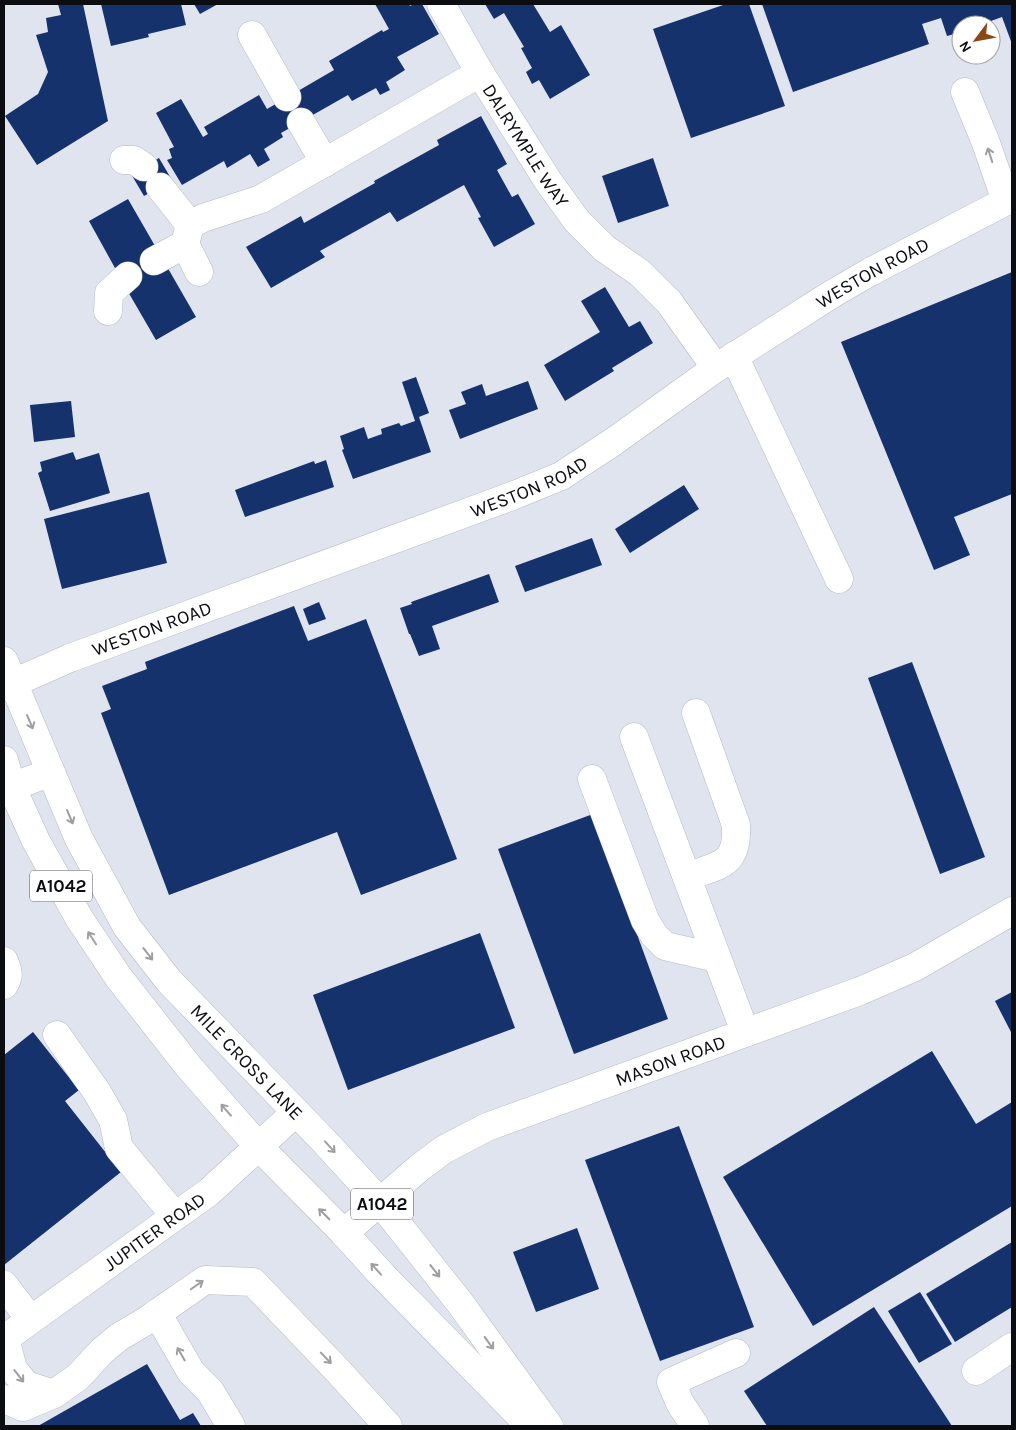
<svg xmlns="http://www.w3.org/2000/svg" width="1016" height="1430" viewBox="0 0 1016 1430" font-family="Karla,sans-serif">
	<rect width="100%" height="100%" fill="#dfe4ee"/>
	<!-- building -->
	<g fill="#16326d">
		<path d="M58,4h25l25,117 -71,44 -32,-49 33,-22 10,-22 -12,-37 12,-3 -2,-14 15,-3z"/>
		<path d="M101,4h80l5,21 -38,9 1,3 -38,9z"/>
		<path d="M194,4h24l-18,10z"/>
		<path d="M375,4h34l1,2 4,-2h8l17,30 -42,23 8,13 -19,12 4,8 -10,5 -4,-7 -24,13 -4,-6 -67,38 2,4 -19,12 6,11 -12,7 -8,-13 -23,14 -3,-7 -42,24 -15,-25 5,-2 -3,-9 5,-2 -18,-34 25,-14 22,38 5,-3 -4,-7 55,-32 8,14 67,-39 -5,-9 53,-31 1,2 6,-3z"/>
		<path d="M485,4h48l17,28 11,-7 29,50 -40,24 -11,-19 -7,4 -6,-12 6,-4 -11,-20 3,-1 -20,-34 -10,6z"/>
		<path d="M726,4h23l36,102 -94,32 -38,-109z"/>
		<path d="M762,4h250v40l-10,-27 -22,8h-19v7l-14,4 -6,-18 -19,6 7,20 -136,48z"/>
		<path d="M481,116l26,48 -10,6 15,27 6,-3 17,30 -41,23 -16,-29 3,-1 -17,-32 -67,37 -7,-10 -70,39 5,6 -54,31 -25,-41 55,-31 3,7 71,-40 -1,-2 65,-36 -2,-5z"/>
		<path d="M159,158l13,22 -28,16 -13,-22z"/>
		<path d="M653,158l16,48 -51,17 -16,-47z"/>
		<path d="M128,199l68,118 -40,23 -29,-50 6,-4 -11,-22 -7,4 -26,-47z"/>
		<path d="M1012,272v222l-58,23 16,38 -36,15 -93,-228z"/>
		<path d="M605,287l24,40 11,-6 13,22 -41,25 2,3 -49,30 -21,-36 56,-33 -19,-31z"/>
		<path d="M416,377l13,36 -10,4 12,35 -78,27 -11,-29 2,-1 -4,-13 24,-9 4,12 14,-5 -1,-5 18,-6 2,3 14,-5 -13,-39z"/>
		<path d="M528,381l10,28 -78,30 -11,-29 17,-6 -5,-12 21,-8 4,12z"/>
		<path d="M71,401l4,36 -41,5 -4,-37z"/>
		<path d="M73,452l3,8 23,-7 11,40 -60,18 -12,-38 4,-2 -2,-9z"/>
		<path d="M326,460l8,27 -89,30 -10,-27 79,-29 1,3z"/>
		<path d="M684,485l15,24 -69,44 -15,-24z"/>
		<path d="M149,492l18,71 -105,26 -18,-70z"/>
		<path d="M592,538l10,27 -77,27 -10,-26z"/>
		<path d="M489,574l10,28 -67,24 8,23 -21,7 -9,-22h-1l-9,-26 12,-4 -1,-2z"/>
		<path d="M319,602l7,17 -17,6 -6,-16z"/>
		<path d="M294,606l14,35 58,-22 91,240 -96,36 -24,-63 -168,63 -68,-182 10,-4 -9,-23 45,-17 -2,-7z"/>
		<path d="M912,662l73,195 -45,17 -72,-196z"/>
		<path d="M593,814l75,205 -94,35 -76,-205z"/>
		<path d="M480,933l35,95 -167,62 -35,-95z"/>
		<path d="M1012,992v42l-17,-33z"/>
		<path d="M33,1032l46,58 -14,11 56,71 -117,93v-210z"/>
		<path d="M932,1051l44,73 36,-22v104l-199,120 -90,-149z"/>
		<path d="M679,1126l75,201 -94,34 -75,-201z"/>
		<path d="M577,1228l22,61 -63,23 -23,-60z"/>
		<path d="M1012,1242v65l-57,35 -29,-48z"/>
		<path d="M920,1292l32,52 -33,19 -31,-52z"/>
		<path d="M874,1307l78,119h-185l-23,-35z"/>
		<path d="M147,1364l33,56 13,-7 8,13h-163z"/>
	</g>
	<g fill="none" stroke-linecap="round" stroke-linejoin="round">
		<!-- minor casing -->
		<g stroke="#b5bac3" stroke-width="29">
			<g id="minor">
				<path d="M441,4l39,69"/>
				<path d="M252,35l35,62"/>
				<path d="M965,92l21,51 20,58"/>
				<path d="M301,122l24,41"/>
				<path d="M124,160h10l10,7"/>
				<path d="M160,187l30,38"/>
				<path d="M154,261l31,-17"/>
				<path id="s1" d="M199,272l-14,-28 5,-19 13,-7 58,-19 219,-126 68,108 29,40 27,27 36,25 29,29 47,66"/>
				<path d="M108,311l1,-18 19,-17"/>
				<path d="M734,356l105,223"/>
				<path id="s2" d="M4,687l66,-29 442,-162 49,-20 52,-34 103,-74 116,-74 38,-22 142,-74"/>
				<path d="M634,737l111,295"/>
				<path d="M592,779l53,141 9,15 11,11 52,12"/>
				<path d="M4,790l47,-18"/>
				<path d="M687,877c32,-13 51,-10 49,-52l-40,-112"/>
				<path d="M4,961c4,10 6,15 0,24"/>
				<path d="M57,1035l40,57 16,28 6,28 56,68"/>
				<path id="s3" d="M344,1233l75,-65 24,-18 44,-23 373,-136 55,-24 97,-56"/>
				<path d="M4,1285l26,34"/>
				<path d="M157,1313l34,59 19,19 21,35"/>
				<path d="M5,1338l8,31 13,16 28,9"/>
				<path id="s4" d="M4,1339l205,-147 87,-80"/>
				<path d="M976,1371l36,-24"/>
				<path d="M4,1399l19,8 31,-13 24,-17 24,-26 17,-14 27,-16 59,-41 48,2 85,89 50,55"/>
				<path d="M695,1426l-15,-23 -9,-21 65,-29"/>
			</g>
		</g>
		<!-- highway casing -->
		<g stroke="#b5bac3" stroke-width="29">
			<g id="highway">
				<path id="s5" d="M4,661l75,178 48,88 42,54 155,160 56,61 80,101 89,123"/>
				<path d="M4,760l8,28 24,53 43,77 40,60 70,89 70,80 85,86 39,43 147,150"/>
			</g>
		</g>
		<!-- minor -->
		<use href="#minor" stroke="#fff" stroke-width="28"/>
		<!-- highway -->
		<use href="#highway" stroke="#fff" stroke-width="28"/>
	</g>
	<!-- one-way arrows -->
	<defs><path id="oneway-shaft" d="M-6 0H5M1.5-3L5.5 0L1.5 3" fill="none" stroke-width="1.6" stroke-linecap="round" stroke-linejoin="round" transform="scale(1.25)"/></defs>
	<g stroke="#9d9e9f">
		<use href="#oneway-shaft" transform="translate(990 155) rotate(-108)"/>
		<use href="#oneway-shaft" transform="translate(30 722) rotate(67)"/>
		<use href="#oneway-shaft" transform="translate(70 817) rotate(67)"/>
		<use href="#oneway-shaft" transform="translate(92 938) rotate(-123)"/>
		<use href="#oneway-shaft" transform="translate(148 954) rotate(52)"/>
		<use href="#oneway-shaft" transform="translate(226 1110) rotate(-131)"/>
		<use href="#oneway-shaft" transform="translate(330 1147) rotate(48)"/>
		<use href="#oneway-shaft" transform="translate(324 1214) rotate(-135)"/>
		<use href="#oneway-shaft" transform="translate(376 1269) rotate(-132)"/>
		<use href="#oneway-shaft" transform="translate(435 1271) rotate(52)"/>
		<use href="#oneway-shaft" transform="translate(197 1285) rotate(-35)"/>
		<use href="#oneway-shaft" transform="translate(489 1343) rotate(54)"/>
		<use href="#oneway-shaft" transform="translate(181 1354) rotate(-120)"/>
		<use href="#oneway-shaft" transform="translate(326 1358) rotate(46)"/>
		<use href="#oneway-shaft" transform="translate(19 1376) rotate(52)"/>
	</g>
	<g text-anchor="middle" stroke-width="5" stroke-linejoin="round" paint-order="stroke">
		<!-- shield labels -->
		<g fill="#fff" stroke="#545658" stroke-width="1">
			<rect x="30" y="870.5" width="62" height="31" rx="4"/>
			<rect x="351" y="1188.5" width="62" height="31" rx="4"/>
		</g>
		<g font-size="18" font-weight="bold" fill="#0b0d10">
			<text x="61" y="892">A1042</text>
			<text x="382" y="1210">A1042</text>
		</g>
		<!-- street labels -->
		<g font-size="19" fill="#0b0d10" stroke="#fff">
			<text dy="7" stroke="none"><textPath href="#s1" startOffset="465">DALRYMPLE WAY</textPath></text>
			<text dy="7" stroke="none"><textPath href="#s2" startOffset="968">WESTON ROAD</textPath></text>
			<text dy="7" stroke="none"><textPath href="#s2" startOffset="562">WESTON ROAD</textPath></text>
			<text dy="7" stroke="none"><textPath href="#s2" startOffset="159">WESTON ROAD</textPath></text>
			<text dy="7" stroke="none"><textPath href="#s3" startOffset="374">MASON ROAD</textPath></text>
			<text dy="7" stroke="none"><textPath href="#s5" startOffset="474">MILE CROSS LANE</textPath></text>
			<text dy="7" stroke="none"><textPath href="#s4" startOffset="185">JUPITER ROAD</textPath></text>
		</g>
	</g>
	<!-- border -->
	<rect width="1016" height="1430" fill="none" stroke="#0b0d10" stroke-width="10"/>
	<!-- north arrow -->
	<g transform="translate(976 40) rotate(238)"><circle r="24" fill="#ffffff" stroke="#9d9e9f"/>
	<path d="M0-4L9 19L0 12L-9 19Z" fill="#8a4816"/>
	<text y="-8" font-size="14" font-weight="bold" text-anchor="middle" fill="#0b0d10">N</text>
	</g>
</svg>
